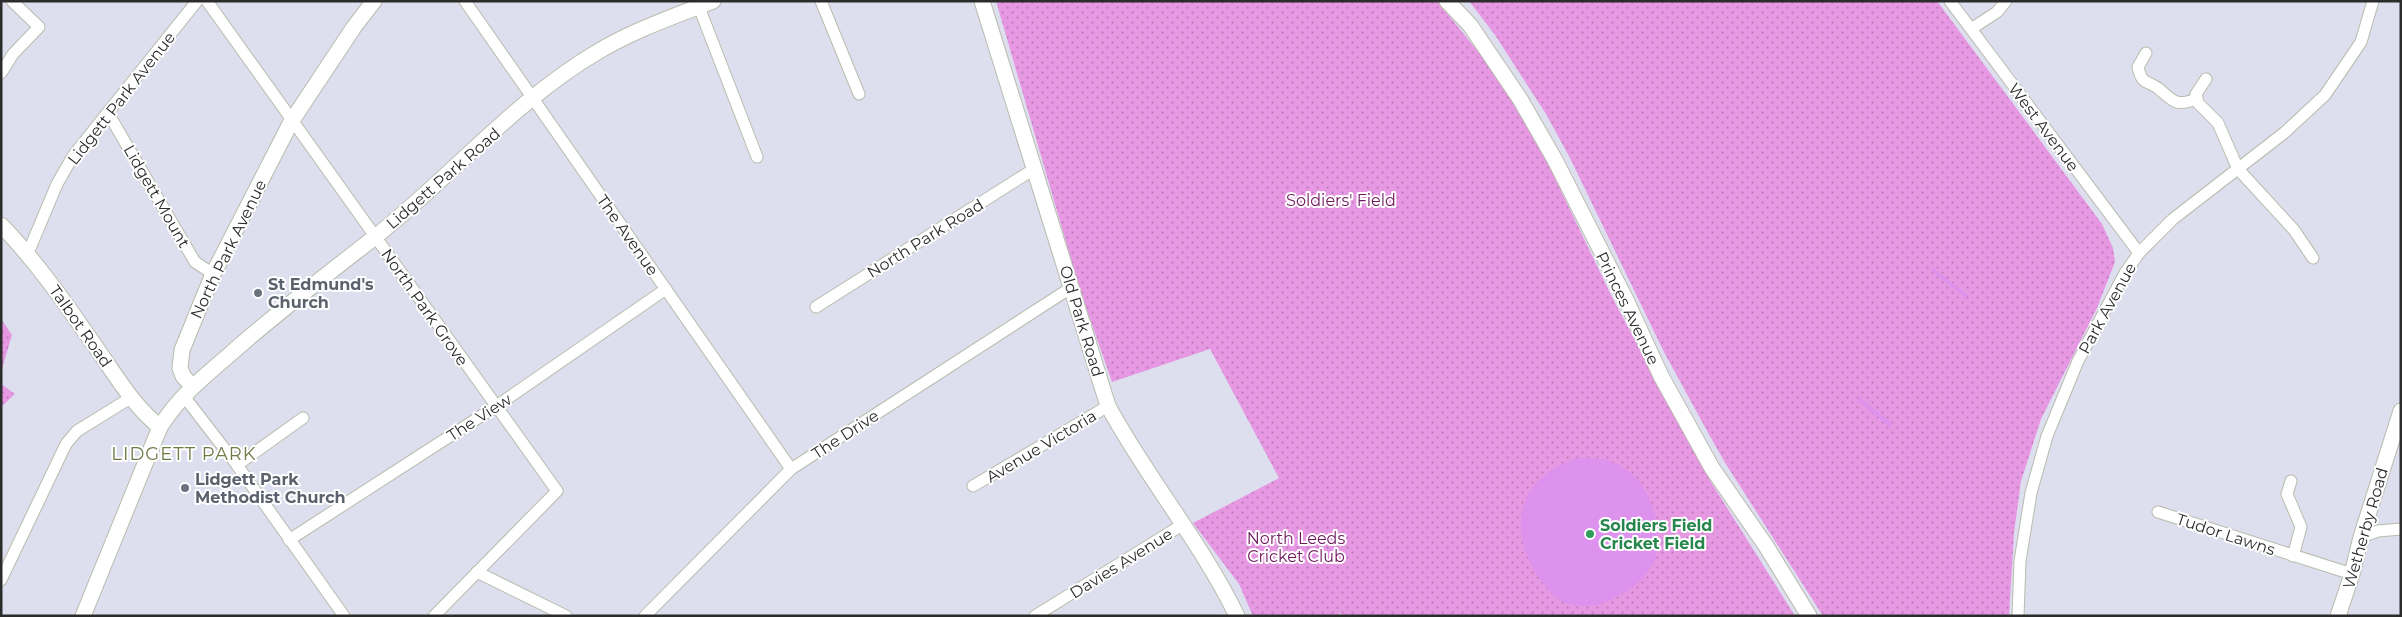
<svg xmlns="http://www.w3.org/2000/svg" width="2402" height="617" viewBox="0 0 2402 617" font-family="Montserrat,sans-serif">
	<defs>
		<pattern id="park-dots" width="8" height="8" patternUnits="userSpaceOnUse" patternTransform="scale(1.25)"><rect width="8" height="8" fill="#e698e3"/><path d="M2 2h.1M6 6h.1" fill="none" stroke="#bb7cb8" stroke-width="1.8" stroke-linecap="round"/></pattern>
	</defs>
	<rect width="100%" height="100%" fill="#dddeee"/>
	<!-- park -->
	<g fill="url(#park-dots)">
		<path d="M996,1h441l56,69 24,37 31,57 64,133 97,182 86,137h-451l-4,-3 -2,3h-85l-14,-32 -46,-61 86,-45 -69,-129 -98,33 -32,-92z"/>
		<path d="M1469,1h468l165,223 11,24 2,14 -18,46 -56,111 -20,62 -7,52 -5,83h-186l-99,-155 -18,-32 -42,-77 -94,-194 -24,-44 -51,-79z"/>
		<path d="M1,319l11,16 -11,37z"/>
		<path d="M1,384l14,10 -14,13z"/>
	</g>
	<!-- pitch -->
	<g fill="#dd93ee">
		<path d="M1933,268l35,27 -2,3 -35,-27z"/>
		<path d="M1859,397l34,27 -3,3 -33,-27z"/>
		<path d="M1579,458c42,-3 69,22 77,62 3,12 3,29 -2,41 -8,18 -21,27 -38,36 -15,8 -30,12 -47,7 -11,-2 -19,-13 -26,-21 -38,-49 -27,-108 36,-125z"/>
	</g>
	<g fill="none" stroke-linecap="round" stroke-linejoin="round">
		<!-- minor casing -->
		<g stroke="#b9bcad" stroke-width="13">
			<g id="minor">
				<path d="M207,1l350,490 -123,125"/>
				<path d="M465,1l326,468"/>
				<path d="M821,1l38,93"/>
				<path d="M1950,1l189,252"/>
				<path d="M699,7l58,150"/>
				<path d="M1971,29l26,-17 9,-11"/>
				<path d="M2146,53l-8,14c4,19 10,13 21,22 14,12 17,18 37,10"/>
				<path d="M1,73l12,-19 26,-27 -27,-26"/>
				<path d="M2206,79l-10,15 2,9 20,20 20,46 56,61 19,28"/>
				<path d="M108,113l87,149 18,12"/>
				<path d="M28,253l29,-69 16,-28 124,-155"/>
				<path d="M816,307l218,-138"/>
				<path d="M183,395l54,70 107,151"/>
				<path d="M237,465l66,-47"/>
				<path d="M2291,481l-4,13 14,33 -8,29"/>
				<path d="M973,486l135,-80"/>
				<path d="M2158,512l194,62"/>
				<path d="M2361,537l17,-6 23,-2"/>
				<path d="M289,540l206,-133 171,-118"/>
				<path d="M477,572l89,44"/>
				<path d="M1,580l65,-136 11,-13 55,-34"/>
				<path d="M645,616l146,-147 281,-182"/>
				<path d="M1035,616l147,-91"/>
				<path d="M2018,616l2,-55 11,-68 16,-57 31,-75 47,-88 14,-20 34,-34 111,-86 41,-38 36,-53 12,-41"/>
			</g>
		</g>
		<!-- tertiary casing -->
		<g stroke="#b9bcad" stroke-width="17">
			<g id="tertiary">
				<path d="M982,1l126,405c39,72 93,136 129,210"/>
				<path d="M1447,1l23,24 50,74 35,61 71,140 35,76 51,92 54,78 43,70"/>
				<path d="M1,225c36,37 65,79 94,121 20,28 38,60 65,81"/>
				<path d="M192,386l-9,-10 -3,-8 2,-18 31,-76 78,-152 63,-95 20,-26"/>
				<path d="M83,616l77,-189c18,-29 42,-49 68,-71 47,-42 97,-80 147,-119 76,-60 140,-137 224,-186 35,-21 76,-35 114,-50"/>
				<path d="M2338,616l14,-42 9,-37 40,-126"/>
			</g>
		</g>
		<!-- minor -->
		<use href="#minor" stroke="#fff" stroke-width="11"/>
		<!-- tertiary -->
		<use href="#tertiary" stroke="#fff" stroke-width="15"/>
	</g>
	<!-- markers -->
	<g fill="#6b7280" stroke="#fff" stroke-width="2">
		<circle cx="258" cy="293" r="5"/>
		<circle cx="185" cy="488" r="5"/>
	</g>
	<circle fill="#2e9e5b" stroke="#fff" stroke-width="2" cx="1590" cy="534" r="5"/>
	<g text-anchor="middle" stroke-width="4" stroke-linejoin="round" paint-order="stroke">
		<!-- street labels -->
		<g font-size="16" fill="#2c2c2c" stroke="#fff">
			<text transform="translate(121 98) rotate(-52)" y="6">Lidgett Park Avenue</text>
			<text transform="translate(2044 127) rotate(53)" y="6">West Avenue</text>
			<text transform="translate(443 178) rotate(-41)" y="6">Lidgett Park Road</text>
			<text transform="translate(157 196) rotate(60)" y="6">Lidgett Mount</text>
			<text transform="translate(628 235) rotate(55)" y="6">The Avenue</text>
			<text transform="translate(925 238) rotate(-32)" y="6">North Park Road</text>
			<text transform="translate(228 249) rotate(-64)" y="6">North Park Avenue</text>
			<text transform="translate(425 307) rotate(55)" y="6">North Park Grove</text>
			<text transform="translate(1628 308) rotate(64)" y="6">Princes Avenue</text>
			<text transform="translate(2107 308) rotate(-61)" y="6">Park Avenue</text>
			<text transform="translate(1082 321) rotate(73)" y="6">Old Park Road</text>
			<text transform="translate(81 326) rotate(55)" y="6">Talbot Road</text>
			<text transform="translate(479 417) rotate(-33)" y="6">The View</text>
			<text transform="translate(845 434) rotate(-33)" y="6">The Drive</text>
			<text transform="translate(1041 446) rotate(-31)" y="6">Avenue Victoria</text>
			<text transform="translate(2365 528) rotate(-74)" y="6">Wetherby Road</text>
			<text transform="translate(2226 534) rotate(18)" y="6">Tudor Lawns</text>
			<text transform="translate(1121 563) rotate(-32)" y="6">Davies Avenue</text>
		</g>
		<!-- park labels -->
		<g font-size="16" fill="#6d175d" stroke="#fff">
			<text x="1341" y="206">Soldiers' Field</text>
			<text x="1296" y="544">North Leeds<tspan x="1296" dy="18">Cricket Club</tspan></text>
		</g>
		<!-- worship labels -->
		<g font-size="16" font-weight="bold" fill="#5b616d" stroke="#fff" text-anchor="start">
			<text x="268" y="290">St Edmund's<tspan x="268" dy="18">Church</tspan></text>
			<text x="195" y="485">Lidgett Park<tspan x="195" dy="18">Methodist Church</tspan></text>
		</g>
		<!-- leisure labels -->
		<g font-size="16" font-weight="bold" fill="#27864d" stroke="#fff" text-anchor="start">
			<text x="1600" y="531">Soldiers Field<tspan x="1600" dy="18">Cricket Field</tspan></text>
		</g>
		<!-- neighbourhood labels -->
		<g font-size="18" letter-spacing="1" fill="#6f7a47" stroke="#fff">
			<text x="184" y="460">LIDGETT PARK</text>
		</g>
	</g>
	<!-- border -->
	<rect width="2402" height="617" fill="none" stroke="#2c2c2c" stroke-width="5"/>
</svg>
